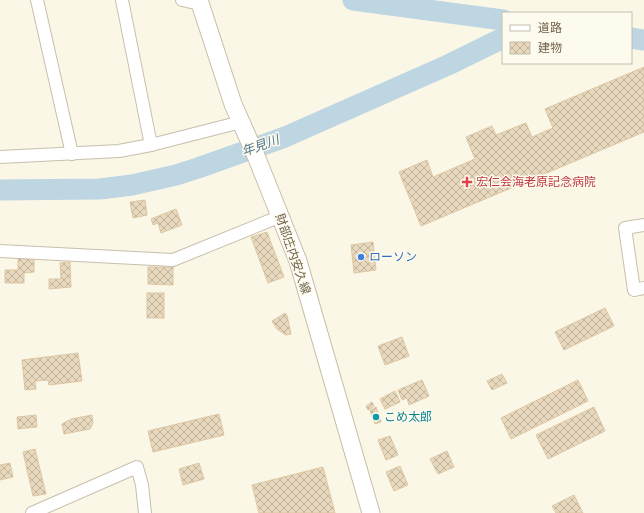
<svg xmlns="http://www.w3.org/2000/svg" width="644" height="513" viewBox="0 0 644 513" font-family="Barlow,'Noto Sans JP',sans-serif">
	<defs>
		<pattern id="building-cross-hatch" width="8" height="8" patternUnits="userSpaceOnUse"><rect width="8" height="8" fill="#e8d8bd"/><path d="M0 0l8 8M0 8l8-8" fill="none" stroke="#c0b39c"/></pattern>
	</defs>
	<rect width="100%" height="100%" fill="#faf7e7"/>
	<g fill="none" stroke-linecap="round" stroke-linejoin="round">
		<!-- river -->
		<g stroke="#bed5e2" stroke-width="21">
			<path d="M353,0l150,20"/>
			<path d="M631,38l13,2"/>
			<path d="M0,190l100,-1 32,-4 44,-10 22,-7 87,-31 163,-72 55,-27"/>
		</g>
	</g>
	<!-- building -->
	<g fill="url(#building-cross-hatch)" stroke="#dec7a3">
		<path d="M644,67v65l-223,94 -22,-54 28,-12 6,17 42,-18 -9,-22 26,-11 4,9 30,-12 6,14 21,-9 -8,-19z"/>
		<path d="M145,200l2,15 -14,3 -3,-16z"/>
		<path d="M176,209l6,16 -21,8 -3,-10 -5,2 -2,-6z"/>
		<path d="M267,232l17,45 -16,6 -17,-46z"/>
		<path d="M373,242l3,28 -22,3 -3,-28z"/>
		<path d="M18,258h16v14l-10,1v10h-19v-13h13z"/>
		<path d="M70,262l1,25 -22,2v-10h12l-1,-16z"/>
		<path d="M148,267h25v18l-25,-1z"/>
		<rect x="147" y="293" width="17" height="25"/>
		<path d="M605,308l9,18 -50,24 -9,-18z"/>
		<path d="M285,313l2,2 4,19 -5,1 -9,-6 -5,-8z"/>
		<path d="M402,337l7,19 -24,9 -7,-19z"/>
		<path d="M78,353l4,28 -33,4 -1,-5 -13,1 1,8 -11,1 -3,-30z"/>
		<path d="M502,374l5,9 -15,7 -5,-9z"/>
		<path d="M422,380l7,16 -20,9 -2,-7 -5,2 -4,-10z"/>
		<path d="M578,380l10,21 -77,38 -10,-21z"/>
		<path d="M395,391l5,11 -15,7 -5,-10z"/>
		<path d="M372,402l2,4 -6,4 -2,-4z"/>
		<path d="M376,407l5,15 -6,2 -5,-14z"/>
		<path d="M594,407l11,24 -57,28 -12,-24z"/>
		<path d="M219,414l5,21 -71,17 -5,-21z"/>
		<path d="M36,415l1,12 -19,2 -1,-12z"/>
		<path d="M92,415l1,8 -3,6 -26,5 -2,-10 9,-5z"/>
		<path d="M390,436l8,19 -12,5 -8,-20z"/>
		<path d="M35,449l11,45 -13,2 -10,-44z"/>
		<path d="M447,451l7,16 -16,7 -8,-15z"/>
		<path d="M10,463l3,14 -13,3v-15z"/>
		<path d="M199,463l5,16 -21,6 -4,-16z"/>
		<path d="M400,466l8,19 -14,6 -8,-19z"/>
		<path d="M323,467l12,46h-76l-7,-28z"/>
		<path d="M574,495l9,18h-27l-4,-7z"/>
	</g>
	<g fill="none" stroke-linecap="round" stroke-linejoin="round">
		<!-- street casing -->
		<g stroke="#c8bfac" stroke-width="14">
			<g id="street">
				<path d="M37,0l35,154"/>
				<path d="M122,0l29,145"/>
				<path d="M182,0l18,4"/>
				<path d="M0,157l119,-6 32,-6 90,-23"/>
				<path d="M644,225l-19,3 9,62 10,-2"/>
				<path d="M0,251l173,9 108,-44"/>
				<path d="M32,513l105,-46 5,18 3,28"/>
			</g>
		</g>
		<!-- secondary casing -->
		<g stroke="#c9bea8" stroke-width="19">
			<path id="secondary" d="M199,0l34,104 23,52 42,105 73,252"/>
		</g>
		<!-- street -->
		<use href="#street" stroke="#fff" stroke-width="12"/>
		<!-- secondary -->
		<use href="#secondary" stroke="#fff" stroke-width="17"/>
	</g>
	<!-- markers -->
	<path fill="#e0444e" stroke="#fdfbee" stroke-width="1.5" d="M465 176h4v4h4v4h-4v4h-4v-4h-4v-4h4z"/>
	<circle fill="#3f7fe0" stroke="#fdfbee" stroke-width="1.5" cx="361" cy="257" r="4"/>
	<circle fill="#0f9aa8" stroke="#fdfbee" stroke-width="1.5" cx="376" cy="417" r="4"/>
	<g text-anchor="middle" stroke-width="3" stroke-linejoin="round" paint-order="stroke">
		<!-- health labels -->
		<g font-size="12" fill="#be3a42" stroke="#fdfbee" text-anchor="start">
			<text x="476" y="186">宏仁会海老原記念病院</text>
		</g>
		<!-- street labels -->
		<g font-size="12" fill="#72634e" stroke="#fdfbee">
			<text transform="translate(293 254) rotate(71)" y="4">財部庄内安久線</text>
		</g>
		<!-- shop labels -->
		<g font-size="12" fill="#366cbe" stroke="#fdfbee" text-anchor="start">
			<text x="369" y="261">ローソン</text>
		</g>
		<!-- culture labels -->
		<g font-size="12" fill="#0d838f" stroke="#fdfbee" text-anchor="start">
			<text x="384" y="421">こめ太郎</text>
		</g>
		<!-- water labels -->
		<g font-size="13" font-style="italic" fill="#517890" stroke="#fdfbee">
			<text transform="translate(260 145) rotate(-20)" y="5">年見川</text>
		</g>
	</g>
	<!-- legend -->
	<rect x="502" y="12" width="130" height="52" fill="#fdfbee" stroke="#c5beae"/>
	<rect x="510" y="25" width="20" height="6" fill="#ffffff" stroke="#c5beae"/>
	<text x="538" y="32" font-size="12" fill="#72634e">道路</text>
	<rect x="510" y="42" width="20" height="12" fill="url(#building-cross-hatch)" stroke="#c5beae"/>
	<text x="538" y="52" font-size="12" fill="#72634e">建物</text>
</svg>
